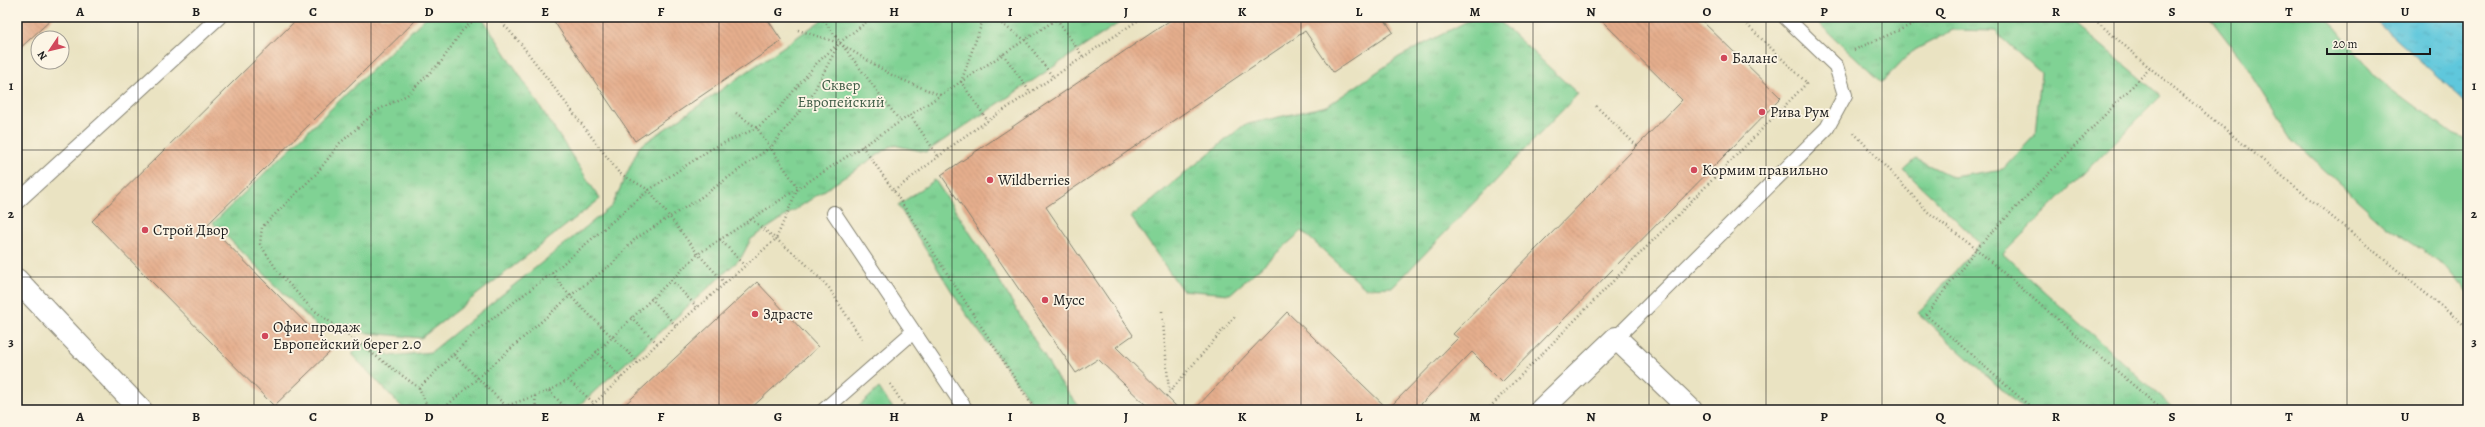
<svg xmlns="http://www.w3.org/2000/svg" width="2485" height="427" viewBox="0 0 2485 427" font-family="Alegreya,serif">
	<defs>
		<pattern id="park-tufts" width="24" height="20" patternUnits="userSpaceOnUse"><rect width="24" height="20" fill="#80d294"/><path d="M3 7l-1-3M5 7V3M7 7l1-3M15 17l-1-3M17 17v-4M19 17l1-3" fill="none" stroke="#6eb47f"/></pattern>
		<pattern id="water-ripples" width="26" height="14" patternUnits="userSpaceOnUse"><rect width="26" height="14" fill="#5fc7dc"/><path d="M2 4q2-2 4 0t4 0M15 11q2-2 4 0t4 0" fill="none" stroke="#52aabc"/></pattern>
		<pattern id="building-back-hatch" width="6" height="6" patternUnits="userSpaceOnUse"><rect width="6" height="6" fill="#e5ae8d"/><path d="M-1 5l2 2M0 0l6 6M5-1l2 2" fill="none" stroke="#c49579"/></pattern>
	</defs>
	<rect width="100%" height="100%" fill="#fcf5e5"/>
	<filter id="ink" filterUnits="userSpaceOnUse"><feTurbulence type="fractalNoise" baseFrequency=".025" numOctaves="2"/><feDisplacementMap in="SourceGraphic" scale="8" xChannelSelector="R" yChannelSelector="G"/><feConvolveMatrix kernelMatrix="1 2 1 2 8 2 1 2 1" color-interpolation-filters="sRGB"/></filter>
	<filter id="wash" filterUnits="userSpaceOnUse"><feTurbulence type="fractalNoise" baseFrequency=".012" numOctaves="4" result="noise"/><feDisplacementMap in="SourceGraphic" scale="16" xChannelSelector="R" yChannelSelector="G"/><feGaussianBlur stdDeviation="0.9" result="paint"/><feColorMatrix in="noise" values="0 0 0 0 0 0 0 0 0 0 0 0 0 0 0 0 0 1.4 0 .05"/><feComposite in="paint" operator="in"/></filter>
	<g filter="url(#wash)">
		<rect width="100%" height="100%" fill="#eae3c2"/>
		<!-- grass -->
		<path fill="#80d294" stroke="#4e7758" d="M2209,17h118l50,61 75,56 16,7v152l-24,-29 -57,-37 -93,-85 -51,-81z"/>
		<!-- park -->
		<g fill="url(#park-tufts)" stroke="#4e7758">
			<path d="M426,17h56l118,182 -179,139 -102,-10 -106,-105z"/>
			<path d="M826,17h302l-202,135 -33,-7 -142,94 -10,19 -167,152h-173l2,-2 -52,-54 15,-12 25,14 40,-4 181,-146 27,-59z"/>
			<path d="M1475,17h20l83,77 -185,193 -28,1 -63,-57 -72,63 -48,-4 -51,-73 113,-92 83,-19 72,-49z"/>
			<path d="M1812,17h256l93,79 -158,158 172,156h-151l-106,-97 62,-70 -76,-73 12,-11 37,18 50,-8 32,-34 6,-62 -46,-42 -42,-1 -42,22 -29,30z"/>
			<path d="M935,180l45,68 77,130 25,32h-45l-73,-99 -66,-106z"/>
			<path d="M879,388l15,22h-39z"/>
		</g>
		<!-- water -->
		<path fill="url(#water-ripples)" stroke="#3e727c" d="M2372,17h96v87z"/>
		<g id="blocks">
			<!-- building -->
			<g fill="url(#building-back-hatch)">
				<path d="M17,17h37l-37,34z"/>
				<path d="M299,17h120l-211,207 124,126 -58,56 -182,-185z"/>
				<path d="M551,17h215l16,24 -147,100z"/>
				<path d="M1175,17h208l10,15 -60,40 -28,-41 -259,176 87,128 -17,12 64,63h-29l-53,-51 -22,14 -135,-198z"/>
				<path d="M1598,17h100l83,81 -279,284 -30,-30 -57,58h-221l93,-98 101,97 70,-71 -5,-4 229,-234z"/>
				<path d="M757,282l61,65 -69,63h-130z"/>
			</g>
		</g>
	</g>
	<g filter="url(#ink)">
		<use href="#blocks" fill-opacity="0" stroke="#83806f" stroke-width="1"/>
		<g fill="none" stroke-linecap="round" stroke-linejoin="round">
			<!-- service casing -->
			<g stroke="#83806f" stroke-width="16">
				<g id="service">
					<path d="M17,202l202,-185"/>
					<path d="M834,213l132,197"/>
					<path d="M1616,338l211,-210 18,-33 -9,-29 -51,-49"/>
					<path d="M824,410l89,-78"/>
				</g>
			</g>
			<!-- minor casing -->
			<g stroke="#83806f" stroke-width="24">
				<g id="minor">
					<path d="M17,280l124,130"/>
					<path d="M1541,410l75,-72 75,72"/>
				</g>
			</g>
			<!-- path -->
			<g stroke="#83806f" stroke-width="2.5" stroke-dasharray="1 3" stroke-linecap="butt">
				<path d="M821,17l79,104"/>
				<path d="M984,17l-23,65 27,39"/>
				<path d="M992,17l33,23 28,37"/>
				<path d="M1136,17l2,3"/>
				<path d="M2092,17l58,51 318,260"/>
				<path d="M1057,19l26,38"/>
				<path d="M798,30l41,13 56,34 45,18"/>
				<path d="M1854,50l75,-33"/>
				<path d="M1003,54l27,38"/>
				<path d="M1596,106l41,40"/>
				<path d="M910,115l28,41"/>
				<path d="M1854,133l74,79 48,37 186,161"/>
				<path d="M862,146l32,45 141,219"/>
				<path d="M894,191l71,-55 178,-119"/>
				<path d="M1686,194l6,6"/>
				<path d="M751,219l51,41 27,28 34,53"/>
				<path d="M720,239l24,26"/>
				<path d="M552,273l18,23 68,66"/>
				<path d="M671,280l26,27"/>
				<path d="M651,298l25,28"/>
				<path d="M1162,311l7,80"/>
				<path d="M631,317l26,26"/>
				<path d="M596,351l25,27"/>
				<path d="M454,355l52,51"/>
				<path d="M568,380l26,23"/>
				<path d="M890,384l17,26"/>
				<path d="M419,388l61,-60 72,-55 97,-83 62,-41 46,-21 20,-17 39,-47 23,-21 34,-26"/>
				<path d="M549,391l19,19"/>
				<path d="M535,396l1,14"/>
				<path d="M1166,396l69,-80"/>
				<path d="M429,410l-10,-22 -108,-80 -32,-35 -19,-29 2,-17 55,-54 23,-30 38,-33 29,-15 34,-33 21,-31 13,-12 22,-2 24,27 98,129 30,17 49,64 27,29"/>
				<path d="M442,410l128,-114 42,-32 23,-25 65,-41 72,-52 39,-49 27,-52"/>
				<path d="M502,410l4,-4 43,-15 19,-11 130,-126 362,-237"/>
				<path d="M587,410l89,-84 100,-87 22,-51 -41,-60 -21,-15"/>
				<path d="M1487,410l320,-327 -68,-66"/>
				<path d="M2034,410l-108,-95 50,-66 174,-181"/>
			</g>
			<!-- service -->
			<use href="#service" stroke="#fff" stroke-width="14"/>
			<!-- minor -->
			<use href="#minor" stroke="#fff" stroke-width="22"/>
		</g>
	</g>
	<!-- grid -->
	<path fill="none" stroke="#1c1c1c" stroke-width="1" stroke-opacity="0.55" d="M138,17v393M254,17v393M371,17v393M487,17v393M603,17v393M719,17v393M836,17v393M952,17v393M1068,17v393M1184,17v393M1301,17v393M1417,17v393M1533,17v393M1649,17v393M1766,17v393M1882,17v393M1998,17v393M2114,17v393M2231,17v393M2347,17v393M17,150h2451M17,277h2451"/>
	<!-- markers -->
	<g fill="#d1495b" stroke="#fcf5e5" stroke-width="1.5">
		<circle cx="1724" cy="58" r="4"/>
		<circle cx="1762" cy="112" r="4"/>
		<circle cx="1694" cy="170" r="4"/>
		<circle cx="990" cy="180" r="4"/>
		<circle cx="145" cy="230" r="4"/>
		<circle cx="1045" cy="300" r="4"/>
		<circle cx="755" cy="314" r="4"/>
		<circle cx="265" cy="336" r="4"/>
	</g>
	<g text-anchor="middle" stroke-width="3.5" stroke-linejoin="round" paint-order="stroke">
		<!-- poi labels -->
		<g font-size="15" fill="#1c1c1c" stroke="#fcf5e5" text-anchor="start">
			<text x="1732" y="63">Баланс</text>
			<text x="1770" y="117">Рива Рум</text>
			<text x="1702" y="175">Кормим правильно</text>
			<text x="998" y="185">Wildberries</text>
			<text x="153" y="235">Строй Двор</text>
			<text x="1053" y="305">Мусс</text>
			<text x="763" y="319">Здрасте</text>
			<text x="273" y="332">Офис продаж<tspan x="273" dy="17">Европейский берег 2.0</tspan></text>
		</g>
		<!-- park labels -->
		<g font-size="15" fill="#3f5c46" stroke="#fcf5e5">
			<text x="841" y="90">Сквер<tspan x="841" dy="17">Европейский</tspan></text>
		</g>
	</g>
	<!-- margin -->
	<rect width="2485" height="427" fill="none" stroke="#fcf5e5" stroke-width="44"/>
	<!-- north arrow -->
	<g transform="translate(50 50) rotate(235)"><circle r="19" fill="#fcf5e5" stroke="#a29e95"/>
	<path d="M0-3L7 15L0 10L-7 15Z" fill="#d1495b"/>
	<text y="-6" font-size="11" font-weight="bold" text-anchor="middle" fill="#1c1c1c">N</text>
	</g>
	<!-- scale -->
	<path d="M2327 48v6h103v-6" fill="none" stroke="#1c1c1c" stroke-width="2"/>
	<text x="2333" y="48" font-size="12" fill="#1c1c1c" stroke="#fcf5e5" stroke-width="3" paint-order="stroke">20 m</text>
	<rect x="22" y="22" width="2441" height="383" fill="none" stroke="#1c1c1c" stroke-width="1.5"/>
	<g font-size="13" text-anchor="middle" font-weight="bold" fill="#1c1c1c">
		<text x="80" y="16">A</text>
		<text x="196" y="16">B</text>
		<text x="313" y="16">C</text>
		<text x="429" y="16">D</text>
		<text x="545" y="16">E</text>
		<text x="661" y="16">F</text>
		<text x="778" y="16">G</text>
		<text x="894" y="16">H</text>
		<text x="1010" y="16">I</text>
		<text x="1126" y="16">J</text>
		<text x="1242" y="16">K</text>
		<text x="1359" y="16">L</text>
		<text x="1475" y="16">M</text>
		<text x="1591" y="16">N</text>
		<text x="1707" y="16">O</text>
		<text x="1824" y="16">P</text>
		<text x="1940" y="16">Q</text>
		<text x="2056" y="16">R</text>
		<text x="2172" y="16">S</text>
		<text x="2289" y="16">T</text>
		<text x="2405" y="16">U</text>
		<text x="11" y="90">1</text>
		<text x="2474" y="90">1</text>
		<text x="11" y="218">2</text>
		<text x="2474" y="218">2</text>
		<text x="11" y="346">3</text>
		<text x="2474" y="346">3</text>
		<text x="80" y="421">A</text>
		<text x="196" y="421">B</text>
		<text x="313" y="421">C</text>
		<text x="429" y="421">D</text>
		<text x="545" y="421">E</text>
		<text x="661" y="421">F</text>
		<text x="778" y="421">G</text>
		<text x="894" y="421">H</text>
		<text x="1010" y="421">I</text>
		<text x="1126" y="421">J</text>
		<text x="1242" y="421">K</text>
		<text x="1359" y="421">L</text>
		<text x="1475" y="421">M</text>
		<text x="1591" y="421">N</text>
		<text x="1707" y="421">O</text>
		<text x="1824" y="421">P</text>
		<text x="1940" y="421">Q</text>
		<text x="2056" y="421">R</text>
		<text x="2172" y="421">S</text>
		<text x="2289" y="421">T</text>
		<text x="2405" y="421">U</text>
	</g>
</svg>
